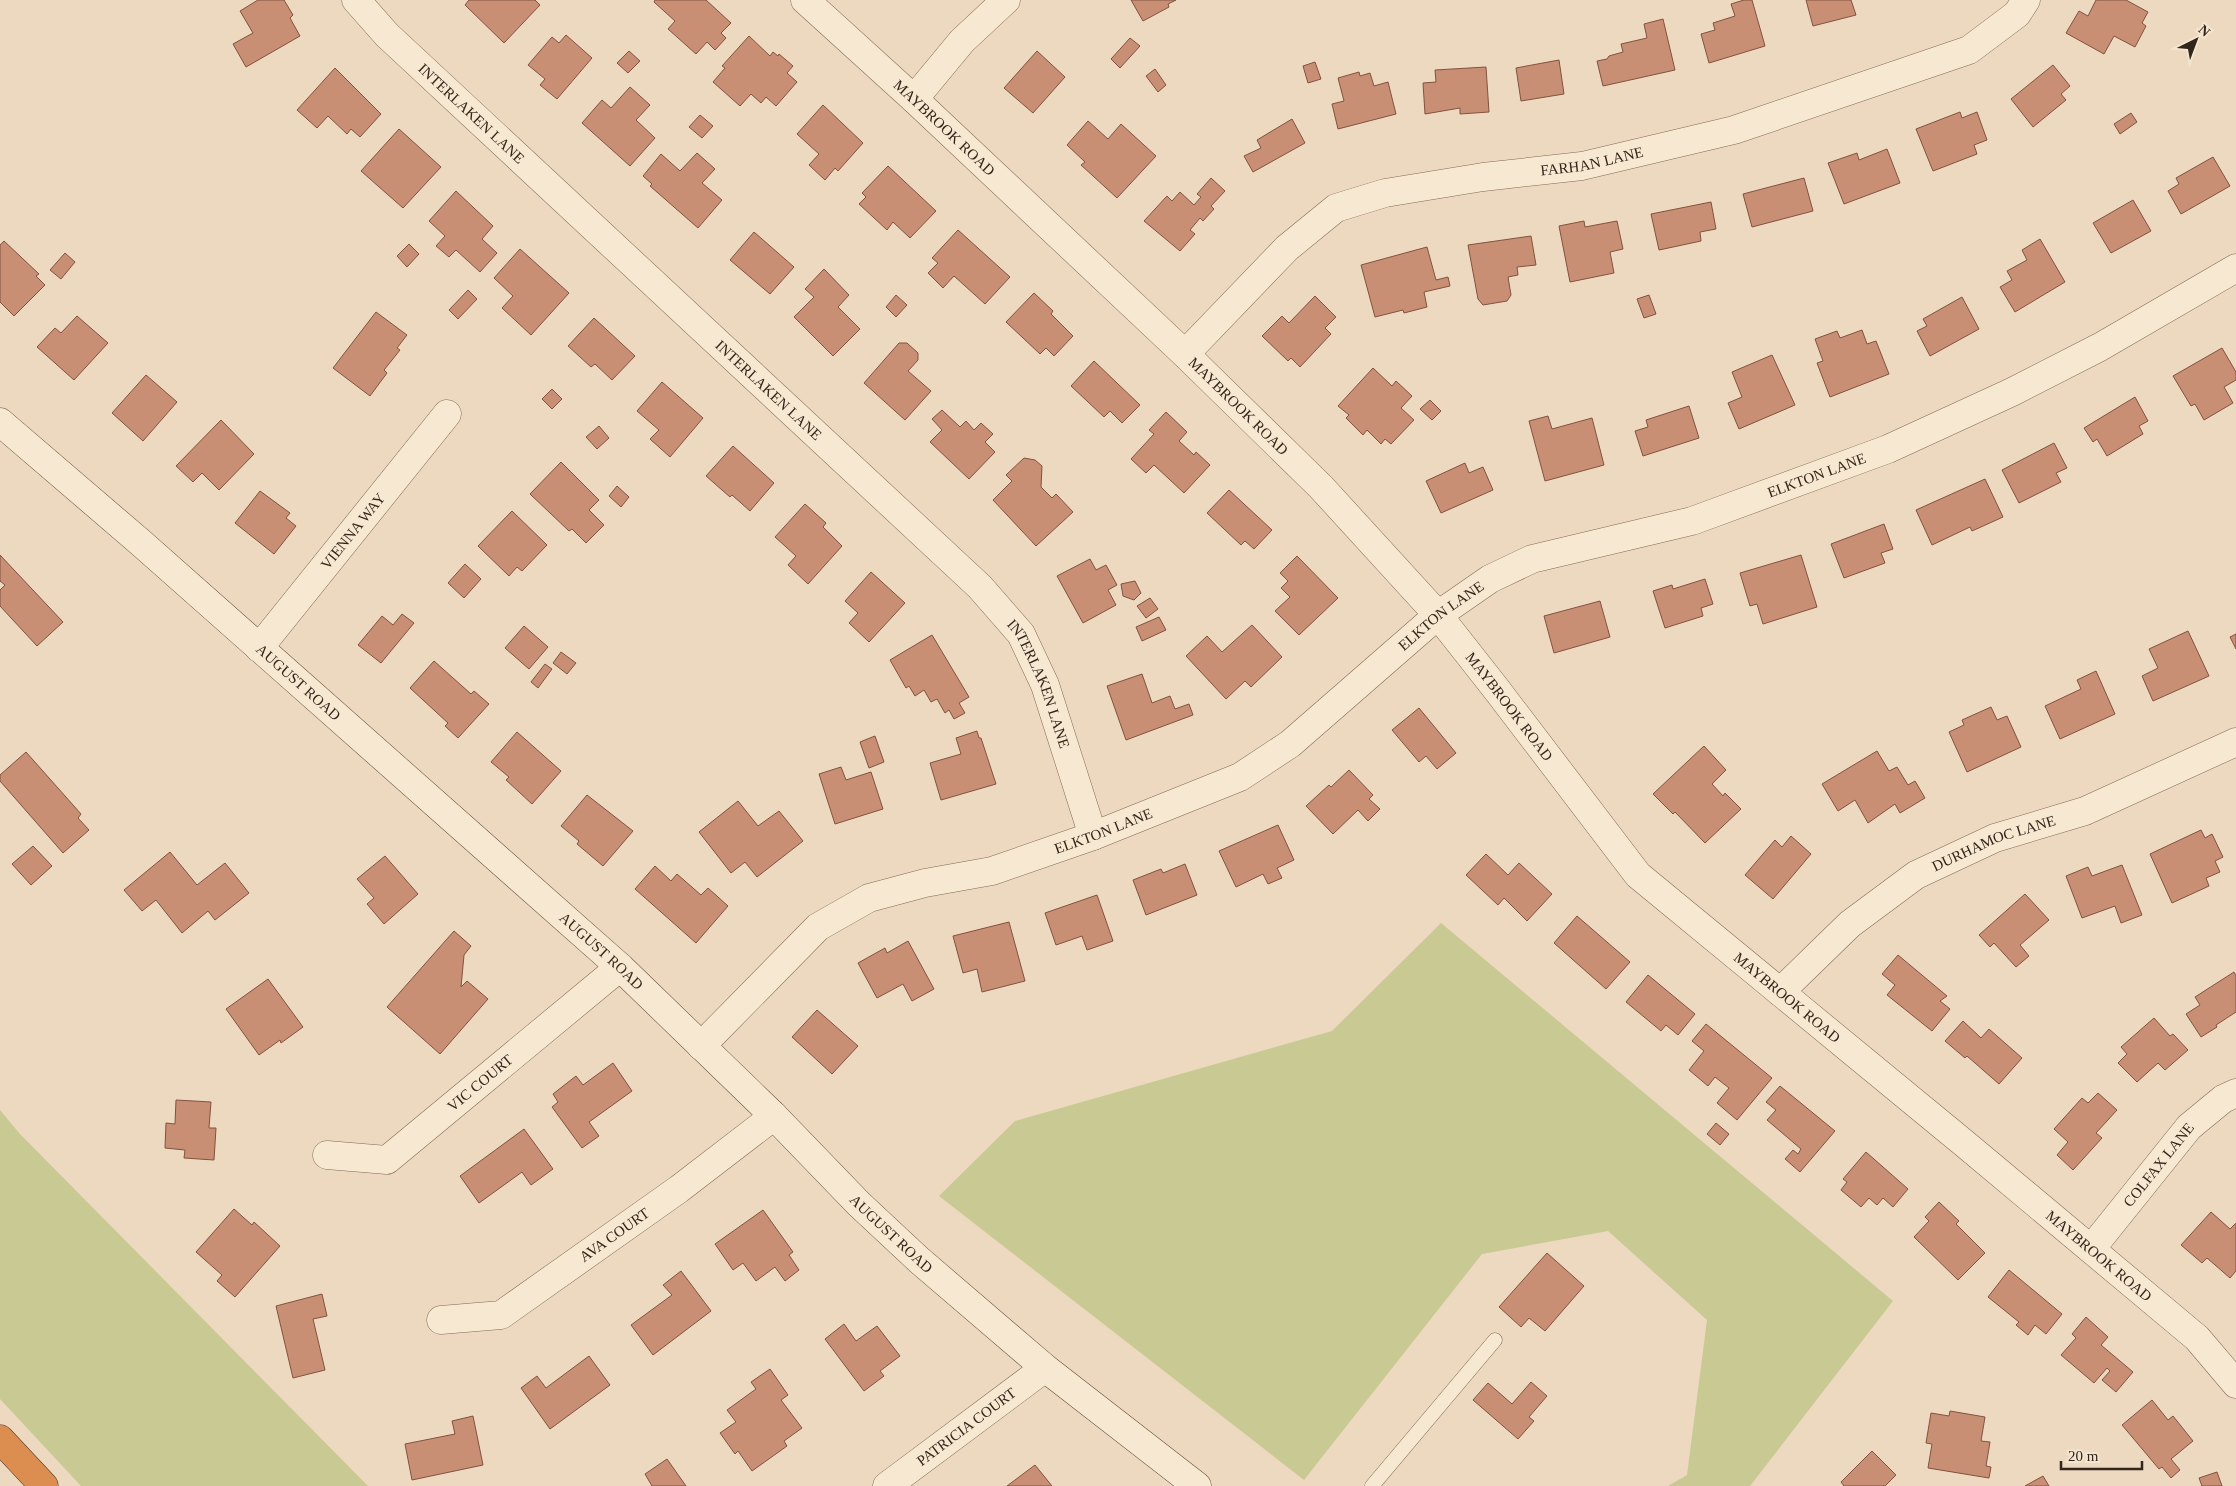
<svg xmlns="http://www.w3.org/2000/svg" width="2236" height="1486" viewBox="0 0 2236 1486" font-family="Georgia,serif">
	<rect width="100%" height="100%" fill="#ecd9bf"/>
	<!-- green -->
	<g fill="#c9c993">
		<path d="M1441,923l452,378 -143,185h-82l19,-11 20,-155 -99,-89 -126,23 -178,226 -365,-284 76,-75 317,-90z"/>
		<path d="M0,1110l20,24 348,352h-287l-81,-87z"/>
	</g>
	<!-- building -->
	<g fill="#c98f75" stroke="#82523e">
		<path d="M258,0h26l9,15 -3,3 10,18 -54,31 -13,-23 20,-11 -13,-22z"/>
		<path d="M469,0h66l5,5 -36,38 -39,-38z"/>
		<path d="M655,0h51l25,23 -10,10 5,5 -11,12 -8,-8 -11,12 -28,-25 7,-8 -21,-19z"/>
		<path d="M1131,0h45l-8,4 1,3 -26,14z"/>
		<path d="M1744,0h8l13,46 -56,17 -8,-29 14,-4 -2,-7 22,-7 -4,-12z"/>
		<path d="M1806,0h45l5,15 -43,11z"/>
		<path d="M2096,0h30l22,12 -6,11 4,3 -11,21 -21,-11 -10,18 -38,-21 13,-22 9,5z"/>
		<path d="M1663,19l12,51 -72,16 -6,-25 10,-2 2,-3 14,-4 -2,-8 26,-6 -3,-14z"/>
		<path d="M566,35l26,23 -35,41 -17,-14 5,-6 -17,-14 24,-28 7,6z"/>
		<path d="M749,36l21,20 3,-4 5,4 1,-2 14,12 -6,7 10,9 -21,24 -10,-9 -5,6 -10,-9 -11,12 -27,-24 12,-14 -3,-2z"/>
		<path d="M1130,38l10,8 -20,22 -9,-9z"/>
		<path d="M629,51l11,10 -12,12 -11,-10z"/>
		<path d="M1037,51l28,26 -32,36 -29,-25z"/>
		<path d="M1559,60l5,34 -43,7 -5,-33z"/>
		<path d="M1315,62l6,17 -13,4 -5,-17z"/>
		<path d="M2053,65l17,21 -9,8 5,6 -33,27 -22,-28z"/>
		<path d="M1486,67l3,45 -29,2v-6l-35,6 -2,-31 13,-1 -1,-12z"/>
		<path d="M335,68l46,46 -21,23 -9,-8 -4,5 -19,-18 -11,12 -20,-18z"/>
		<path d="M1155,69l11,16 -8,7 -12,-16z"/>
		<path d="M1359,72l1,4 10,-3 4,13 14,-4 8,32 -58,15 -6,-25 12,-3 -6,-23z"/>
		<path d="M630,87l20,18 -14,15 19,18 -25,28 -48,-43 20,-23 9,8z"/>
		<path d="M823,105l40,38 -25,28 -3,-3 -10,12 -16,-15 10,-11 -22,-20z"/>
		<path d="M1960,112l2,6 15,-6 10,28 -13,5 3,9 -44,17 -17,-42z"/>
		<path d="M2131,113l6,9 -17,12 -6,-10z"/>
		<path d="M700,115l13,11 -11,12 -13,-11z"/>
		<path d="M1292,119l13,24 -52,29 -9,-16 17,-8 -4,-8z"/>
		<path d="M1088,121l20,18 13,-15 35,32 -39,42 -36,-33 4,-3 -18,-17z"/>
		<path d="M399,129l42,38 -38,41 -42,-37z"/>
		<path d="M1887,149l13,34 -56,21 -16,-41 29,-10 2,7z"/>
		<path d="M697,153l18,16 -13,14 20,17 -24,28 -48,-42 2,-2 -9,-8 18,-22 19,17z"/>
		<path d="M2213,157l17,29 -49,28 -13,-23 11,-7 -3,-6z"/>
		<path d="M888,166l48,45 -26,27 -17,-16 -6,8 -28,-26 7,-7 -4,-4z"/>
		<path d="M1211,178l14,13 -14,15 3,3 -11,12 -3,-3 -10,12 5,4 -15,17 -36,-30 23,-25 5,5 8,-9 14,13 7,-8 -4,-3z"/>
		<path d="M1804,178l9,33 -61,16 -9,-33z"/>
		<path d="M456,191l37,35 -11,13 15,14 -17,19 -24,-22 -7,7 -13,-11 9,-10 -16,-15z"/>
		<path d="M2133,200l18,31 -40,22 -18,-30z"/>
		<path d="M1711,202l5,27 -16,3 1,9 -42,9 -8,-36z"/>
		<path d="M1584,221l1,6 32,-6 6,28 -13,3 4,21 -44,9 -11,-56z"/>
		<path d="M958,230l52,47 -25,27 -31,-28 -11,12 -15,-15 10,-10 -6,-5z"/>
		<path d="M754,232l40,35 -24,27 -40,-34z"/>
		<path d="M1531,236l5,29 -19,2 1,8 -10,2 3,18 -4,6 -24,4 -5,-6 -10,-54z"/>
		<path d="M2040,239l25,43 -50,30 -15,-25 12,-7 -5,-9 20,-11 -5,-10z"/>
		<path d="M4,241l35,33 -3,2 9,9 -31,31 -14,-14v-57z"/>
		<path d="M409,244l10,10 -12,13 -10,-11z"/>
		<path d="M1427,247l9,33 12,-3 2,9 -26,6 3,15 -23,6 -1,-3 -28,7 -14,-52z"/>
		<path d="M520,249l49,44 -38,42 -29,-27 11,-12 -19,-18z"/>
		<path d="M65,253l10,9 -14,17 -11,-9z"/>
		<path d="M824,269l25,26 -11,12 22,22 -27,27 -39,-39 20,-20 -9,-8z"/>
		<path d="M468,290l9,9 -19,20 -9,-9z"/>
		<path d="M1034,293l19,18 -2,3 22,22 -19,20 -8,-8 -6,6 -34,-32z"/>
		<path d="M896,295l11,10 -11,12 -10,-10z"/>
		<path d="M1649,295l7,19 -12,4 -7,-19z"/>
		<path d="M1315,296l21,21 -11,11 6,6 -31,33 -9,-9 -3,3 -26,-25 20,-20 7,7z"/>
		<path d="M1962,297l17,32 -49,27 -13,-25 10,-5 -4,-7z"/>
		<path d="M376,312l31,23 -10,13 3,2 -16,20 3,3 -17,23 -37,-28z"/>
		<path d="M77,316l31,27 -34,37 -37,-33 18,-19 6,5z"/>
		<path d="M594,318l41,38 -23,24 -17,-16 -4,3 -23,-21z"/>
		<path d="M1862,330l5,14 9,-3 13,33 -59,23 -13,-34 6,-2 -8,-22 22,-8 3,7z"/>
		<path d="M899,343h8l11,10v7l-10,11 23,20 -26,29 -41,-37z"/>
		<path d="M2222,348l14,24v8l-12,7 9,16 -29,17 -9,-16 -4,2 -18,-30z"/>
		<path d="M1772,355l23,50 -56,24 -11,-26 14,-6 -10,-25z"/>
		<path d="M1094,361l46,44 -18,18 -12,-12 -6,6 -33,-31z"/>
		<path d="M1373,368l19,18 4,-5 16,15 -11,12 13,12 -23,24 -6,-5 -4,5 -14,-14 -4,5 -17,-17 3,-3 -11,-9z"/>
		<path d="M146,375l31,27 -34,39 -31,-28z"/>
		<path d="M662,382l41,36 -33,39 -20,-18 9,-9 -22,-19z"/>
		<path d="M552,389l10,10 -10,10 -10,-10z"/>
		<path d="M2135,397l13,24 -9,5 4,8 -36,22 -10,-17 -4,3 -9,-14z"/>
		<path d="M1430,400l11,11 -9,9 -12,-11z"/>
		<path d="M1689,406l10,32 -56,18 -8,-25 13,-4 -2,-7z"/>
		<path d="M942,410l18,17 6,-6 8,9 7,-7 12,11 -8,8 10,10 -26,27 -39,-37 12,-12 -10,-11z"/>
		<path d="M1166,412l21,20 -8,9 15,14 2,-3 14,13 -26,28 -30,-28 -8,8 -15,-14 23,-25 -5,-4z"/>
		<path d="M1548,416l4,13 40,-11 12,47 -59,16 -16,-60z"/>
		<path d="M221,420l33,34 -35,36 -17,-17 -9,9 -17,-16z"/>
		<path d="M599,426l10,12 -12,11 -11,-12z"/>
		<path d="M2054,443l13,25 -11,5 5,9 -42,21 -17,-33z"/>
		<path d="M733,446l41,37 -24,28 -18,-16 -2,2 -24,-21z"/>
		<path d="M1024,458l11,2 7,6 -1,21 11,11 4,-4 17,18 -37,34 -43,-46 19,-19 -6,-6z"/>
		<path d="M561,462l38,38 -10,10 15,15 -18,18 -14,-14 -3,2 -39,-37z"/>
		<path d="M1465,463l4,10 14,-6 10,23 -52,23 -15,-32z"/>
		<path d="M1985,479l18,38 -31,14 -2,-4 -38,18 -16,-35z"/>
		<path d="M617,486l12,11 -8,10 -12,-11z"/>
		<path d="M1229,490l43,40 -18,19 -9,-8 -4,4 -34,-32z"/>
		<path d="M260,491l30,22 -4,5 10,8 -22,28 -39,-31z"/>
		<path d="M805,504l21,19 -3,4 19,19 -34,38 -20,-19 8,-9 -21,-19z"/>
		<path d="M512,511l35,34 -25,26 -5,-4 -8,9 -31,-30z"/>
		<path d="M1884,524l9,25 -12,4 4,10 -41,15 -13,-34z"/>
		<path d="M0,555l63,67 -26,24 -37,-40v-16l5,-5 -5,-4z"/>
		<path d="M1801,555l16,52 -54,17 -6,-20 -7,2 -10,-33z"/>
		<path d="M1297,556l41,42 -39,37 -24,-24 15,-14 -9,-9 7,-7 -8,-8z"/>
		<path d="M1090,559l6,11 10,-5 11,20 -9,5 8,15 -33,18 -26,-47z"/>
		<path d="M465,564l16,15 -17,19 -16,-15z"/>
		<path d="M871,572l34,31 -36,39 -20,-19 9,-10 -13,-12z"/>
		<path d="M1705,579l8,25 -12,4 2,8 -38,12 -12,-37 19,-6 1,4z"/>
		<path d="M1135,581l6,12 -7,7 -11,-4 -2,-12z"/>
		<path d="M1150,598l8,11 -12,9 -9,-12z"/>
		<path d="M1600,601l10,36 -56,16 -10,-37z"/>
		<path d="M402,614l12,9 -33,40 -23,-18 24,-29 11,9z"/>
		<path d="M1159,617l7,13 -24,11 -6,-14z"/>
		<path d="M1252,625l30,32 -31,30 -6,-6 -19,18 -40,-43 21,-20 15,16z"/>
		<path d="M524,626l24,21 -19,22 -24,-21z"/>
		<path d="M2188,631l21,45 -56,25 -11,-25 16,-8 -9,-19z"/>
		<path d="M2236,634v15l-6,-12z"/>
		<path d="M932,635l37,62 -10,6 6,10 -11,6 -5,-9 -4,3 -8,-14 -6,3 -7,-12 -9,6 -6,-10 -3,2 -16,-28z"/>
		<path d="M561,652l15,11 -9,11 -14,-11z"/>
		<path d="M434,661l37,33 3,-3 15,13 -31,34 -13,-12 3,-3 -38,-35z"/>
		<path d="M545,664l7,5 -14,19 -7,-6z"/>
		<path d="M2096,671l19,43 -55,25 -15,-33 36,-17 -4,-9z"/>
		<path d="M1142,674l10,29 18,-7 5,13 14,-5 4,11 -67,25 -19,-54z"/>
		<path d="M1991,707l6,13 10,-4 14,31 -54,25 -18,-40 15,-7 -2,-5z"/>
		<path d="M1419,708l37,45 -19,16 -11,-13 -7,6 -27,-32z"/>
		<path d="M977,731l2,7h2l15,46 -55,16 -11,-37 31,-9 -5,-16z"/>
		<path d="M517,732l44,39 -29,33 -26,-24 3,-3 -18,-15z"/>
		<path d="M875,736l9,26 -15,6 -9,-26z"/>
		<path d="M1704,746l22,24 -14,14 11,12 2,-3 16,16 -36,34 -30,-31 -2,2 -20,-20z"/>
		<path d="M1877,751l12,20 8,-4 11,18 7,-4 10,17 -25,15 -5,-9 -27,19 -13,-23 -17,11 -16,-27z"/>
		<path d="M26,752l55,62 -3,4 11,12 -26,23 -63,-72v-6z"/>
		<path d="M841,767l5,13 25,-8 12,37 -48,15 -16,-50z"/>
		<path d="M1349,770l24,25 -4,4 11,10 -12,12 -10,-11 -25,24 -27,-28 23,-21 2,2z"/>
		<path d="M587,795l46,36 -30,35 -26,-22 2,-3 -18,-15z"/>
		<path d="M738,801l20,25 21,-15 24,30 -46,36 -12,-15 -14,11 -32,-41z"/>
		<path d="M1278,825l16,35 -17,8 5,10 -14,6 -5,-10 -27,13 -17,-36z"/>
		<path d="M2201,830l4,8 7,-4 11,23 -8,4 5,11 -14,6 3,8 -37,17 -22,-49z"/>
		<path d="M1791,836l20,18 -38,45 -28,-24 30,-35 7,7z"/>
		<path d="M33,846l19,20 -21,19 -19,-21z"/>
		<path d="M170,852l27,33 28,-22 24,30 -34,27 -7,-9 -26,22 -26,-33 -14,11 -18,-21z"/>
		<path d="M1486,854l22,21 11,-12 33,31 -25,27 -23,-23 -6,7 -32,-30z"/>
		<path d="M385,856l33,38 -34,30 -17,-20 7,-6 -17,-19z"/>
		<path d="M1185,864l12,31 -51,20 -13,-35 28,-11 2,4z"/>
		<path d="M2122,865l20,50 -21,8 -6,-17 -33,12 -16,-42 22,-9 4,9z"/>
		<path d="M655,866l16,15 6,-7 24,21 7,-7 20,18 -32,37 -61,-54z"/>
		<path d="M2025,894l24,26 -29,25 9,11 -13,11 -22,-24 -4,4 -11,-12z"/>
		<path d="M1097,895l16,46 -26,9 -5,-14 -26,9 -11,-32z"/>
		<path d="M1577,916l53,46 -24,27 -52,-46z"/>
		<path d="M1009,922l16,59 -43,11 -5,-23 -14,4 -10,-37z"/>
		<path d="M454,931l17,15 -7,9 -3,32 6,-6 21,18 -48,55 -53,-47z"/>
		<path d="M908,941l26,48 -22,12 -9,-17 -26,14 -19,-35 27,-15 2,5z"/>
		<path d="M1898,955l49,41 -7,5 10,8 -18,22 -45,-36 8,-10 -13,-11z"/>
		<path d="M2234,972l2,4v36l-20,13 1,2 -16,10 -15,-23 14,-9 -5,-8z"/>
		<path d="M1648,975l47,39 -17,21 -12,-10 -5,6 -35,-29z"/>
		<path d="M268,979l35,48 -22,16 -1,-3 -21,15 -33,-46z"/>
		<path d="M817,1010l41,36 -26,28 -40,-37z"/>
		<path d="M2154,1018l16,18 3,-2 15,16 -23,20 -7,-7 -21,19 -19,-19 9,-9 -6,-7z"/>
		<path d="M1963,1021l18,17 8,-9 33,29 -23,26 -32,-28 -2,2 -20,-17z"/>
		<path d="M1706,1024l66,54 -35,42 -20,-17 12,-15 -14,-11 -7,9 -19,-16 15,-19 -12,-10z"/>
		<path d="M613,1063l19,28 -43,31 10,14 -17,12 -30,-41 6,-5 -5,-8 23,-18 7,9z"/>
		<path d="M1780,1086l55,45 -35,41 -15,-13 8,-9 5,4 3,-5 -34,-29 9,-10 -10,-8z"/>
		<path d="M2098,1093l19,17 -21,23 6,5 -29,32 -16,-15 11,-13 -14,-13 28,-31 6,5z"/>
		<path d="M176,1100l35,2 -2,26h7l-2,32 -30,-2 1,-8 -20,-2 1,-25 9,1z"/>
		<path d="M1716,1123l13,11 -9,11 -13,-11z"/>
		<path d="M524,1129l29,40 -22,16 -9,-13 -43,31 -19,-27z"/>
		<path d="M1866,1152l42,37 -15,18 -10,-9 -6,7 -8,-7 -8,9 -20,-17 6,-8 -4,-3z"/>
		<path d="M1939,1202l20,19 -3,3 29,29 -27,27 -44,-43 15,-16 -4,-4z"/>
		<path d="M234,1209l18,16 2,-3 26,24 -45,51 -18,-16 5,-6 -26,-23z"/>
		<path d="M763,1210l30,42 -4,3 10,15 -14,11 -10,-14 -19,14 -13,-18 -10,7 -18,-26z"/>
		<path d="M2211,1212l19,17 6,-6v48l-6,7 -23,-20 -5,5 -21,-18z"/>
		<path d="M1547,1253l37,33 -39,45 -16,-13 -8,9 -22,-20z"/>
		<path d="M2009,1270l53,44 -16,20 -11,-9 -7,10 -12,-10 3,-3 -31,-25z"/>
		<path d="M681,1271l30,40 -58,44 -22,-30 41,-30 -9,-10z"/>
		<path d="M322,1294l5,22 -14,3 12,51 -32,8 -17,-72z"/>
		<path d="M2086,1317l22,20 -7,8 32,27 -17,20 -14,-12 8,-9 -3,-3 -13,15 -33,-28 15,-17 -4,-4z"/>
		<path d="M844,1324l12,17 21,-15 23,30 -20,15 4,5 -20,15 -39,-52z"/>
		<path d="M589,1356l21,29 -60,44 -29,-41 16,-12 9,12z"/>
		<path d="M770,1369l18,26 -7,5 21,28 -18,13 3,5 -35,25 -14,-20 -3,3 -15,-21 16,-11 -9,-12 29,-21 -5,-7z"/>
		<path d="M1531,1382l16,14 -18,21 5,4 -16,18 -45,-39 15,-17 24,21z"/>
		<path d="M2152,1400l16,20 5,-4 20,25 -22,18 9,11 -9,8 -9,-11 -3,2 -37,-44z"/>
		<path d="M1950,1411l35,6 -4,24 9,1 -4,24 5,1 -2,11 -61,-10 4,-24 -6,-1 5,-30 18,3z"/>
		<path d="M473,1416l10,49 -71,15 -7,-36 50,-10 -3,-13z"/>
		<path d="M1872,1451l24,24 -11,11h-41l-3,-4z"/>
		<path d="M667,1459l19,27h-34l-7,-12z"/>
		<path d="M1035,1465l17,21h-45z"/>
		<path d="M2217,1472l5,14h-20l-3,-8z"/>
		<path d="M2043,1476l6,10h-24z"/>
	</g>
	<g fill="none" stroke-linecap="round" stroke-linejoin="round">
		<!-- lane casing -->
		<g stroke="#846a58" stroke-width="15">
			<path id="lane" d="M1372,1486l123,-146"/>
		</g>
		<!-- street casing -->
		<g stroke="#846a58" stroke-width="29">
			<g id="street">
				<path id="s1" d="M356,0l31,35 593,552 41,47 24,51 48,151"/>
				<path id="s2" d="M805,0l109,99 271,255 136,133 117,128 59,75 141,185 327,269 232,194 39,46"/>
				<path d="M914,99l48,-58 44,-41"/>
				<path id="s3" d="M1185,354l102,-106 49,-40 49,-15 98,-16 99,-11 152,-36 235,-80 48,-36 9,-14"/>
				<path id="s4" d="M259,648l188,-234"/>
				<path id="s5" d="M1780,992l70,-68 66,-49 79,-37 90,-27 151,-69"/>
				<path id="s6" d="M701,1046l117,-119 51,-29 56,-15 67,-12 101,-35 147,-59 50,-33 148,-129 52,-36 42,-20 160,-38 196,-72 124,-57 88,-45 136,-79"/>
				<path id="s7" d="M327,1155l60,5 233,-193"/>
				<path id="s8" d="M2091,1249l98,-122 34,-28 13,-6"/>
				<path id="s9" d="M441,1320l60,-5 178,-126 95,-73"/>
				<path id="s10" d="M887,1486l158,-118"/>
			</g>
		</g>
		<!-- secondary casing -->
		<g stroke="#664c3b" stroke-width="29">
			<g id="secondary">
				<path id="s11" d="M0,422l140,120 480,425 154,149 85,88 60,56 126,108 152,118"/>
			</g>
		</g>
		<!-- highway casing -->
		<g stroke="#51392c" stroke-width="29">
			<path id="highway" d="M0,1439l44,47"/>
		</g>
		<!-- lane -->
		<use href="#lane" stroke="#f7e8d1" stroke-width="14"/>
		<!-- street -->
		<use href="#street" stroke="#f7e8d1" stroke-width="28"/>
		<!-- secondary -->
		<use href="#secondary" stroke="#f7e8d1" stroke-width="28"/>
		<!-- highway -->
		<use href="#highway" stroke="#db8e50" stroke-width="28"/>
	</g>
	<g text-anchor="middle" stroke-width="4" stroke-linejoin="round" paint-order="stroke">
		<!-- street labels -->
		<g font-size="15" fill="#34251c" stroke="#f4e5ce">
			<text dy="5" stroke="none"><textPath href="#s1" startOffset="162">INTERLAKEN LANE</textPath></text>
			<text dy="5" stroke="none"><textPath href="#s2" startOffset="189">MAYBROOK ROAD</textPath></text>
			<text dy="5" stroke="none"><textPath href="#s3" startOffset="471">FARHAN LANE</textPath></text>
			<text dy="5" stroke="none"><textPath href="#s1" startOffset="568">INTERLAKEN LANE</textPath></text>
			<text dy="5" stroke="none"><textPath href="#s2" startOffset="594">MAYBROOK ROAD</textPath></text>
			<text dy="5" stroke="none"><textPath href="#s6" startOffset="1280">ELKTON LANE</textPath></text>
			<text dy="5" stroke="none"><textPath href="#s4" startOffset="150">VIENNA WAY</textPath></text>
			<text dy="5" stroke="none"><textPath href="#s6" startOffset="875">ELKTON LANE</textPath></text>
			<text dy="5" stroke="none"><textPath href="#s11" startOffset="396">AUGUST ROAD</textPath></text>
			<text dy="5" stroke="none"><textPath href="#s1" startOffset="972">INTERLAKEN LANE</textPath></text>
			<text dy="5" stroke="none"><textPath href="#s2" startOffset="999">MAYBROOK ROAD</textPath></text>
			<text dy="5" stroke="none"><textPath href="#s6" startOffset="470">ELKTON LANE</textPath></text>
			<text dy="5" stroke="none"><textPath href="#s5" startOffset="264">DURHAMOC LANE</textPath></text>
			<text dy="5" stroke="none"><textPath href="#s11" startOffset="801">AUGUST ROAD</textPath></text>
			<text dy="5" stroke="none"><textPath href="#s2" startOffset="1404">MAYBROOK ROAD</textPath></text>
			<text dy="5" stroke="none"><textPath href="#s7" startOffset="181">VIC COURT</textPath></text>
			<text dy="5" stroke="none"><textPath href="#s8" startOffset="108">COLFAX LANE</textPath></text>
			<text dy="5" stroke="none"><textPath href="#s11" startOffset="1206">AUGUST ROAD</textPath></text>
			<text dy="5" stroke="none"><textPath href="#s9" startOffset="199">AVA COURT</textPath></text>
			<text dy="5" stroke="none"><textPath href="#s2" startOffset="1809">MAYBROOK ROAD</textPath></text>
			<text dy="5" stroke="none"><textPath href="#s10" startOffset="99">PATRICIA COURT</textPath></text>
		</g>
	</g>
	<!-- north arrow -->
	<g transform="translate(2196 40) rotate(42)" stroke="#f4e5ce" stroke-width="4" paint-order="stroke">
	<path d="M0-4L9 19L0 12L-9 19Z" fill="#34251c"/>
	<text y="-8" font-size="14" font-weight="bold" text-anchor="middle" fill="#34251c">N</text>
	</g>
	<!-- scale -->
	<path d="M2061 1461v8h81v-8" fill="none" stroke="#34251c" stroke-width="2.5"/>
	<text x="2068" y="1461" font-size="15" fill="#34251c" stroke="#f4e5ce" stroke-width="4" paint-order="stroke">20 m</text>
</svg>
